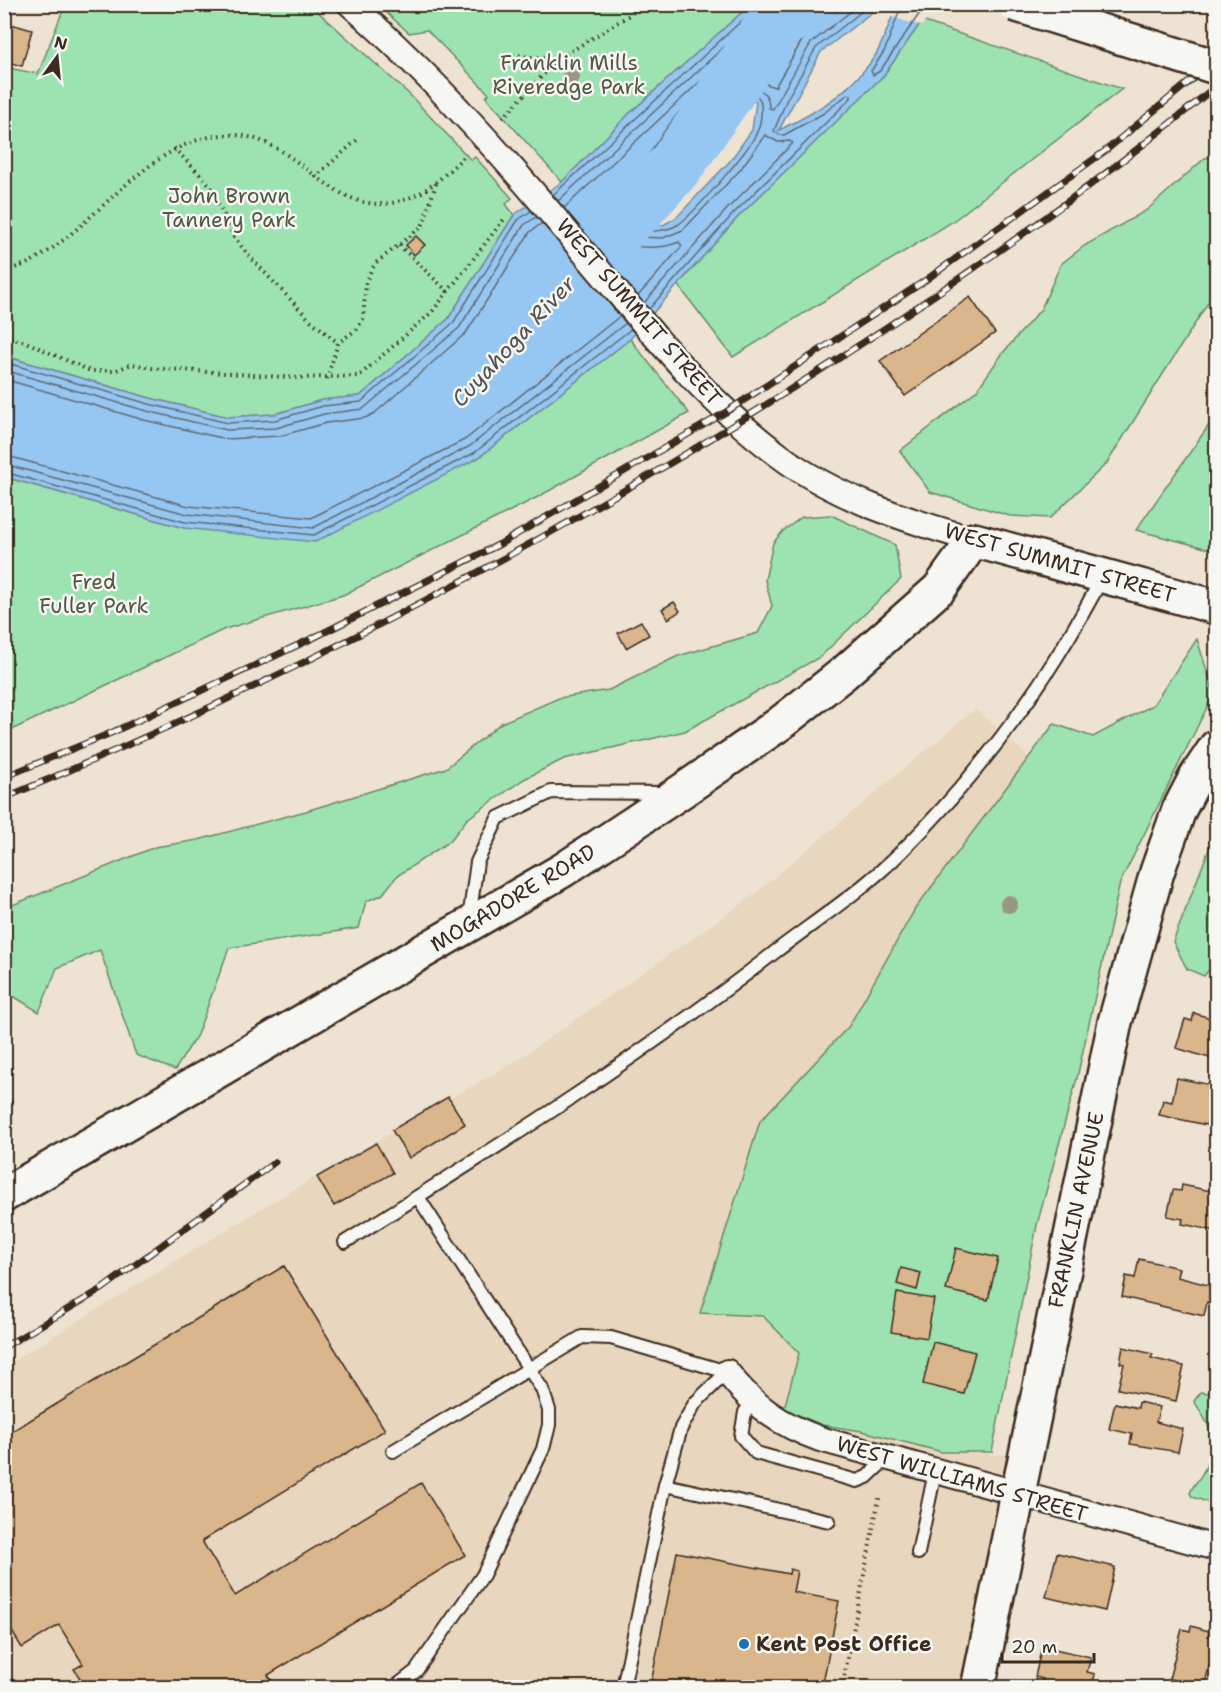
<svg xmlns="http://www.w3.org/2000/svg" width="1221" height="1692" viewBox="0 0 1221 1692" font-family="'Shantell Sans',sans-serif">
	<rect width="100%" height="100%" fill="#eee3d3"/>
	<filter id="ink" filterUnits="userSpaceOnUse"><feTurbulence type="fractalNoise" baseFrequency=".0167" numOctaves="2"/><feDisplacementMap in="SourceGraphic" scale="12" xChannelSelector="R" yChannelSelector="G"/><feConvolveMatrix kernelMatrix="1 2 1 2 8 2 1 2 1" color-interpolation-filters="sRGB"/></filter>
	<g filter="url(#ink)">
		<!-- built -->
		<path fill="#e8d6be" d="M975,709l54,48 -114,152 -66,117 -89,95 -60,192 63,3 36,37 -14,56 37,16 40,6 80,21 77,4 -47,231 -967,1v-322l259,-159 258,-150 224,-156z"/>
		<!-- green -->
		<g fill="#9ce3b1" stroke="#6c8668" stroke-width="1.5">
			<path d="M65,5h239l11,4 94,85 62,66 4,-3 37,41 -6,6 8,11 -66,104 -88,77 -38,4 -47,14 -47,3 -78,-19 -145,-42 -1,-289 34,7z"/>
			<path d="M378,5h372l-120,108 -68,69 -76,-85 3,-3 -62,-64 -18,3z"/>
			<path d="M922,21l200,68 -170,133 -219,135 -55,-72 60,-68 146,-142z"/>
			<path d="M1216,156v134l-109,173 -57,55 -40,-2 -80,-24 -30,-41 77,-61 25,-36 39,-45 20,-45 23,-18 63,-36 58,-52z"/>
			<path d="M630,339l59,74 -153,85 -193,97 -118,34 -220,104 -1,-256 180,51 294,-70z"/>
			<path d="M1216,415v124l-3,11 -77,-20z"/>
			<path d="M831,515l64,30 6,34 -81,78 -135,74 -121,28 -40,20 -57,40 -17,22 -53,35 -15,19 -16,6 -7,27 -130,20 -32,87 -22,35 -39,-15 -36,-105 -43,18 -18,44 -34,-21v-83l150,-61 43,-7 108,-29 140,-43 55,-45 58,-25 50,-8 69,-34 80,-23 14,-27 -7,-26 8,-37 10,-12 19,-14z"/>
			<path d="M1197,639l17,54 -94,190 -43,195 -40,147 -45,227h-50l-80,-21 -40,-6 -38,-16 15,-56 -36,-37 -63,-3 60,-192 89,-95 66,-117 139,-185 39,13 60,-32z"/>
			<path d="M1216,831v129l-12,16 -17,-7 -14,-27z"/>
			<path d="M1201,1392l15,2v111l-24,-8 -2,-4c3,-9 8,-11 12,-19 19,-31 9,-46 -8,-73z"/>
		</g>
		<!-- water -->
		<path fill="#96c7f2" stroke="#72889d" stroke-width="1.5" fill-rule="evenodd" d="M750,5h131l-60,47 -42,78c35,-16 74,-40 96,-74 9,-15 15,-35 22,-51h36l-49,70 -146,142 -108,122 -152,119 -163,84 -131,-14 -179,-51 -1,-121 146,42 78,19 47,-3 47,-14 38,-4 88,-77 66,-104 48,-33 68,-69zM742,96l14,6 -4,28 -22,31 -54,57 -13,7 -22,-1c10,-30 37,-83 62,-103 11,-10 26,-17 39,-25z"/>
		<!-- pier -->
		<g fill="#eee3d3">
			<path d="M884,4l-8,8 -26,-7v-1z"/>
			<path d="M893,4h43v1l-14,21 -34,-10z"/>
		</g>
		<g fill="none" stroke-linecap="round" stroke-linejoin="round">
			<!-- shore -->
			<g stroke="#5f6973" stroke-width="1.5">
				<path d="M902,4l-17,46 -14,21 2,4 7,-4 46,-67"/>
				<path d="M739,90l19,7c6,6 3,26 -1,35 -7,18 -63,81 -78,92 -11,7 -28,9 -41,5l-2,-9 31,-63 29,-38z"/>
				<path d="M553,195l198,-183 2,-8"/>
				<path d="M558,201l198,-184 5,-13"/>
				<path d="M564,208l199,-185 5,-8 2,-11"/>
				<path d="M638,296l44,-50 -3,-4c-12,5 -23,6 -36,5 -63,-3 24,-125 43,-142 10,-9 39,-29 51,-31 15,-3 25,11 38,13l29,-50 41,-33"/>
				<path d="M644,303l84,-95 65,-65 -3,-2 -12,1 -13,-7 -25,35 -57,60 -20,8 -24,-1 -9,-6c-9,-24 44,-99 61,-117 6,-8 42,-32 51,-32 5,0 9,3 13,5 10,5 14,10 14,21l4,1 38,-66 49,-39"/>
				<path d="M649,309l85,-96 117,-115v-3l-3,-1 -24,19 -40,22h-5l-5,-4 13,-32 29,-51 55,-44"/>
				<path d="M4,362l145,42 79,19 47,-3 48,-14 38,-4 92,-79 65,-103 13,-9"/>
				<path d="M4,370l143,41 80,19 49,-2 48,-14 39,-5 96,-81 65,-103 12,-8"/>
				<path d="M4,379l140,41 82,19 54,-3 46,-13 39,-5 10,-5 91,-80 64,-101 12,-9"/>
				<path d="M4,455l185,51 122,12 155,-79 154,-123"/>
				<path d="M4,464l183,50 126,14 157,-82 156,-123"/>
				<path d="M4,472l181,50 129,13 160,-82 157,-124"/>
			</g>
			<!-- river -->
			<path stroke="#96c7f2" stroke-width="56" d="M608,239l68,-74 96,-139 36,-22"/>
		</g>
		<!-- building -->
		<g fill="#dab68c" stroke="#3b2a1e" stroke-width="1.5">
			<path d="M4,22l28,8 -10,36 -18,-5z"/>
			<path d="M416,236l9,9 -11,10 -8,-10z"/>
			<path d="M970,297l25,36 -90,63 -25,-35z"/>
			<path d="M674,602l6,9 -12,8 -6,-10z"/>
			<path d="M641,621l8,14 -23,13 -8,-15z"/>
			<path d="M1194,1013l22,7v40l-40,-12 9,-29 7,2z"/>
			<path d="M1177,1078l39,8 -3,14h3v27l-57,-12 4,-15 9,2z"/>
			<path d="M4,1089l9,15 -9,4z"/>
			<path d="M448,1097l17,27 -56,34 -17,-28z"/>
			<path d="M376,1143l17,30 -59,33 -17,-29z"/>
			<path d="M1182,1185l34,7v39l-34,-7 1,-5 -16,-3 6,-26 8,1z"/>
			<path d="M956,1248l42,10 -10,42 -42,-10z"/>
			<path d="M1139,1259l40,9 -2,9 39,10v17l-9,-2 -3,14 -82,-19 4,-21 9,2z"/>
			<path d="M284,1266l101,164 -183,111 33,55 186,-113 44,72 -197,120 8,13h-194l3,-2 -11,-17 9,-5 -24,-39 -37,23 -15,-25 -3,2v-189z"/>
			<path d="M901,1268l20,5 -4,17 -20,-6z"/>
			<path d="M897,1293l37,6 -7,39 -36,-6z"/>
			<path d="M933,1342l42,10 -11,42 -41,-10z"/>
			<path d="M1123,1347l30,7 -2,4 33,8 -8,35 -58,-12 6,-25 -4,-1z"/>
			<path d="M1139,1402l21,5 -4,15 27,7 -5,23 -48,-8 2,-10 -23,-5 6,-26 23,5z"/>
			<path d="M677,1552l112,22 1,-5 7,2 -4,21 46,9 -17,87h-172z"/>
			<path d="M1057,1553l58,14 -10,44 -59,-14z"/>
			<path d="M1191,1626l18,5 -1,5 8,1 -12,51h-24l1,-7 -12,-2 13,-50 8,2z"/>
			<path d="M1050,1648l41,9 -4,15 8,2 -3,14h-26l-24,-6 1,-3 -8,-2 6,-27 8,1z"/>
		</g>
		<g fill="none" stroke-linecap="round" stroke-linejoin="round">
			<!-- lane casing -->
			<g stroke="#3b2a1e" stroke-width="16">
				<g id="lane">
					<path d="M469,919l8,-57 21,-44 53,-26 115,1"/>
					<path d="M345,1242c148,-92 293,-183 430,-290 42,-32 88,-62 125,-99 82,-81 150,-175 203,-277"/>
					<path d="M753,1402l-8,10 -4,24 15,17 101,28 10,-4 20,-19"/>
					<path d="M393,1451l189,-114 29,1 116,34"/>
					<path d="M665,1485l16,-57 14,-25 32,-31"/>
					<path d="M918,1553l17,-81"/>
					<path d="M394,1688l22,-17 67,-96 60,-126 6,-24v-15l-7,-21 -124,-192"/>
					<path d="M623,1688l42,-203 164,36"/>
				</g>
			</g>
			<!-- street casing -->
			<g stroke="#3b2a1e" stroke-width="28">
				<g id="street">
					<path d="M350,4c87,76 162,162 236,251 60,71 118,145 194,201 57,43 127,64 194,84"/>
					<path d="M727,1372c26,34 54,53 93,67l396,109"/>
				</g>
			</g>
			<!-- secondary casing -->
			<g stroke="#3b2a1e" stroke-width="38">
				<g id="secondary">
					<path d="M4,1195l559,-325 116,-77 99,-68 66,-52 95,-84 35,-49 242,67"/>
					<path d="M978,1688l137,-666 42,-150 22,-62 17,-33 20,-30"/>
				</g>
			</g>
			<!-- path -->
			<g stroke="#3b2a1e" stroke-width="4" stroke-dasharray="1.5 4.5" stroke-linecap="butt">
				<path d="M507,54l49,6"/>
				<path d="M503,118l54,-58 90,-56"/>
				<path d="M174,148l36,37 24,52 16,20 59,62 29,24"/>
				<path d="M315,177l42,-37"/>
				<path d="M399,245l49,47"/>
				<path d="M4,271c10,-3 22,-6 30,-11 63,-35 113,-118 188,-125 80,-7 110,100 194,60 19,-9 34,-26 50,-40"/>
				<path d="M4,337l22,5 64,29h24l18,-7 20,4 146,10 61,-2 73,-64 73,-94"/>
				<path d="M327,379l11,-36 19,-14 6,-10 3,-36 5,-13 6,-8 45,-35 15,-46"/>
				<path d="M842,1688l37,-190"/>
			</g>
			<!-- lane -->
			<use href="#lane" stroke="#f6f6f2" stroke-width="12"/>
			<!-- street -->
			<use href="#street" stroke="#f6f6f2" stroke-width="24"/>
			<!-- secondary -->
			<use href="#secondary" stroke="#f6f6f2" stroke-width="33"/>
			<!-- rail casing -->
			<g stroke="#3b2a1e" stroke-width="7">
				<g id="rail">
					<path d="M4,777l107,-44 202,-95 187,-94 226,-132 197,-130 182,-131 111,-91"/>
					<path d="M4,798c283,-117 552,-259 809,-423 139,-89 277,-184 403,-289"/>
					<path d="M4,1347l98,-58 173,-127"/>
				</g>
			</g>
			<!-- rail -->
			<use href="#rail" stroke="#f6f6f2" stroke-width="4.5" stroke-dasharray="14" stroke-linecap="butt"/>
			<!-- primary-bridge casing -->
			<g stroke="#3b2a1e" stroke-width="38" stroke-linecap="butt">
				<path id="primary-bridge" d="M1014,4l202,63"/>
			</g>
			<!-- primary-bridge -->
			<use href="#primary-bridge" stroke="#f6f6f2" stroke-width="33"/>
		</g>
		<!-- trees -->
		<g fill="#999784">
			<circle cx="571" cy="77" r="9"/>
			<circle cx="1009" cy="904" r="9"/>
		</g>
	</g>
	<!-- markers -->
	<circle fill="#1f6fb2" stroke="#f6f6f2" stroke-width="2" cx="744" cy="1644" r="6"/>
	<g text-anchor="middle" stroke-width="5" stroke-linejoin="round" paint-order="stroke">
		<!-- park labels -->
		<g font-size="21" fill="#535843" stroke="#f6f6f2">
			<text x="569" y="70">Franklin Mills<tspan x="569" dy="24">Riveredge Park</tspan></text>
			<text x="229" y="203">John Brown<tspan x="229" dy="24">Tannery Park</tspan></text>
			<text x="94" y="589">Fred<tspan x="94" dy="24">Fuller Park</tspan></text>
		</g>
		<!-- street labels -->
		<g font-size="21" fill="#3b2a1e" stroke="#f6f6f2">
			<text transform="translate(639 312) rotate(49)" y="7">WEST SUMMIT STREET</text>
			<text transform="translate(1060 563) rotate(16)" y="7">WEST SUMMIT STREET</text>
			<text transform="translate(513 898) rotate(-31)" y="7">MOGADORE ROAD</text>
			<text transform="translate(1076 1210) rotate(-78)" y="7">FRANKLIN AVENUE</text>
			<text transform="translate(962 1479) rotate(16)" y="7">WEST WILLIAMS STREET</text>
		</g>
		<!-- poi labels -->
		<g font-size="21" font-weight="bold" fill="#3b2a1e" stroke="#f6f6f2" text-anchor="start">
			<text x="756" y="1651">Kent Post Office</text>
		</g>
		<!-- water labels -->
		<g font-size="22" font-style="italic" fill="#525153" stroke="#f6f6f2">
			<text transform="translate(513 341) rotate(-47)" y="8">Cuyahoga River</text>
		</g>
	</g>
	<!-- margin -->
	<rect width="1221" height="1692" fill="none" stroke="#f6f6f2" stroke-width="24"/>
	<rect x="12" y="12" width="1197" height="1668" fill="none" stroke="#3b2a1e" stroke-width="2" filter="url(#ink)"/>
	<!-- north arrow -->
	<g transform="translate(57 57) rotate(15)" stroke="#f6f6f2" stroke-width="4.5" paint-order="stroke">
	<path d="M0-4.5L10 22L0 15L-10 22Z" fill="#3b2a1e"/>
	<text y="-9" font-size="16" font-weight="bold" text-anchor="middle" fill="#3b2a1e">N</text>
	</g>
	<!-- scale -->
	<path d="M1002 1653v9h92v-9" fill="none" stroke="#3b2a1e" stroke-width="3"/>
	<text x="1011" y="1653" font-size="18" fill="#3b2a1e" stroke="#f6f6f2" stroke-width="4.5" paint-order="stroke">20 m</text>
</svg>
